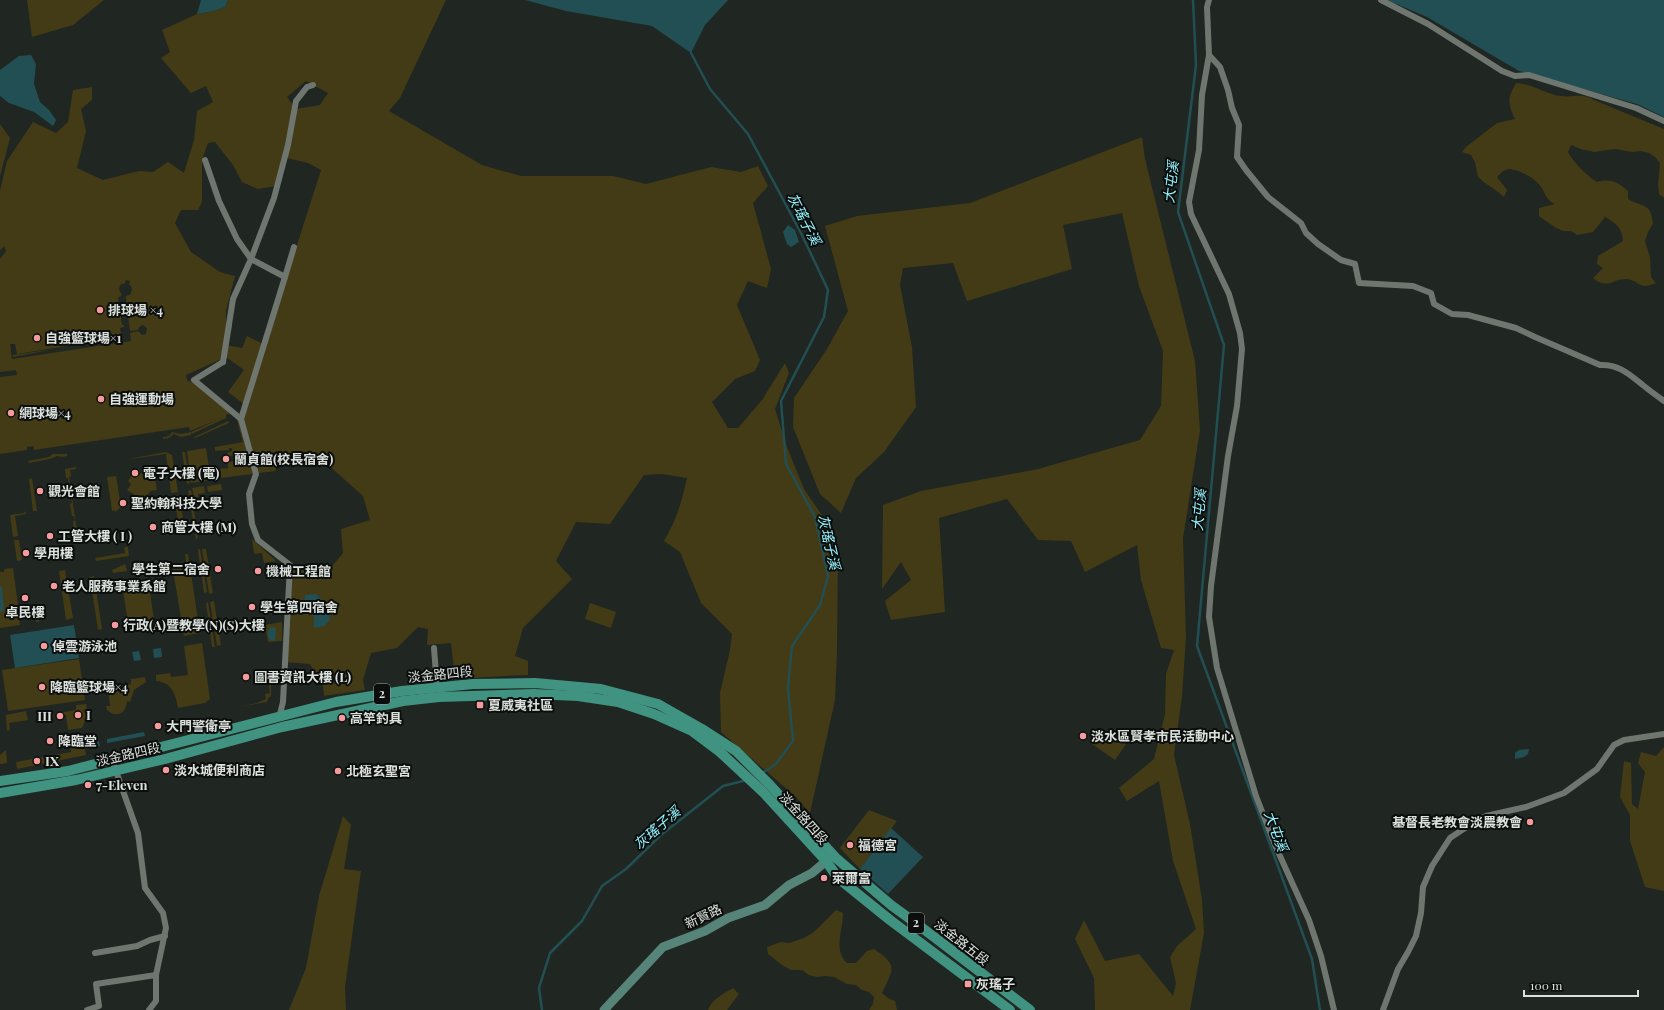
<svg xmlns="http://www.w3.org/2000/svg" width="1664" height="1010" viewBox="0 0 1664 1010" font-family="'Playfair Display','Noto Sans TC',serif">
	<rect width="100%" height="100%" fill="#202621"/>
	<!-- green -->
	<g fill="#433b15" fill-rule="evenodd">
		<path d="M27,0h77l-31,25 -41,12z"/>
		<path d="M228,0h218l-46,98 -11,13 93,54 39,11h92l33,8 65,-17 30,5 17,-6 10,20 -15,17 18,66 -4,19 -19,-7 -11,24 23,55 -5,11 -20,8 -23,23 16,26h10l24,-28 23,-37 4,10 -14,36 12,38 17,42 24,35 10,22 -1,105 -2,49 -25,113 -14,-16 -75,-65 -1,-39 10,-43 2,-16 -31,-31 -21,-51 -16,-11c12,-20 18,-40 23,-63l-25,-4 -18,1 -34,49 -34,-2 -20,39 16,18 -49,49 -8,28 13,5v14l-23,1 -50,3 -4,-36 -24,2 1,-16 -10,-2 -21,21 -26,5 -8,27 2,10 -41,6 -1,-10 -13,-22 -26,-2 6,-95 34,9 19,-23 -2,-24 29,-9 -7,-24 -46,-41 -16,6 -16,-7 -10,17 -54,7 -1,-5 -2,-4 10,-1v-6l8,-1v-6l-9,1v-3l5,-2v-3h-3v2l-14,1v-4l28,-5 -6,-22 8,-15 -17,-13 16,-22 -18,-13 -40,18 1,5 12,6 31,27 -4,2v3l-34,16 -1,-2 28,-13 -29,12 -1,-4 -155,23v-4l-7,1v3l-27,4v-77l17,-2 -1,-5 -16,2v-113l6,-8 -2,-5 -4,5v-60l7,-30 26,-39 23,11 12,-11 5,-32 19,-3v13l-11,9 5,22 -9,37 26,12 36,-9 14,1 15,-10 16,11 10,-33 3,-29 16,-9 -7,-16 -15,7 -30,-35 9,-6 -8,-22 35,-16 17,-3 11,-4zM306,81l22,12 -8,12 -24,4 -9,-12zM215,142l18,23 9,17 16,7 18,-3 11,-28 21,5 13,7 -56,175 -18,-9 -5,12 -16,-3v-34l9,-35 -15,-4 -29,-20 -16,-29 6,-13h17l4,-8v-42l6,-17zM126,280l4,1 -1,3 3,4 -1,6 -5,2v3l4,32 8,-1 1,-3 4,-2 4,3 -1,6 -4,1 -4,-4 -8,2 1,8 -119,18 -2,-15h5l2,10 105,-17 -2,-9 4,-1v-2h-2l-4,-27 4,-3 -3,-5 1,-5 5,-2z"/>
		<path d="M1516,83c15,0 29,11 45,13 13,2 21,-4 33,4l70,29v69l-5,-4 -1,-9 2,-22 -5,-6 -6,-4 -8,-2 -9,1 -17,-3 -21,3 -13,-3 -10,-4 -3,7c6,11 18,23 29,30 13,-4 21,0 31,9v8c15,9 23,3 25,25l-5,8 -3,9 5,16 1,20 5,6c-18,8 -16,-3 -30,-4 -15,0 -17,11 -33,-1l10,-10 -6,-4 1,-8 25,-15c-1,-13 -7,-18 -18,-24l-12,15 -16,3 -6,-4h-8l-7,-3 -17,-12v-8l16,-4c-9,-4 -9,-10 -14,-17 -5,-8 -21,-17 -31,-18 -6,0 -9,4 -13,8l10,13 -3,7c-8,-8 -18,-12 -26,-20l-3,-15 -4,-7 -9,-3 4,-5 31,-24 18,-4c-7,-15 -8,-21 1,-36z"/>
		<path d="M0,124l10,14 -10,38z"/>
		<path d="M1142,137l3,22 50,202 5,69 -17,108 3,99 -4,59 -8,59 16,69 12,76 2,33 -14,77h-95l-1,-32 -19,-39 9,-19 21,41 34,-7 34,42 3,-13 -6,-26 7,-11 19,-17 -23,-68 -14,-80 -32,20 -8,-13 35,-29 11,-45 1,-40 8,-24 -13,-2 -20,-68 -4,-35 -52,27 -14,-31 -33,-1 -31,-41 -68,19 6,94 -54,8 -6,-19 26,-21 -10,-18 -19,27 1,-84 38,-14 117,-22 102,-29 21,-34 2,-55 -24,-65 -17,-73 -59,12 9,44 -105,32 -14,-38 -50,5 -3,17 12,62 4,60 -32,45 -28,26 -15,35 -21,-19 -27,-67 1,-29 33,-49 21,-38 -23,-85 32,-10 113,-13z"/>
		<path d="M55,349l-42,8v-2z"/>
		<path d="M228,421l1,2 -34,15 -1,-1z"/>
		<path d="M172,432l8,2 11,-2v3l-10,2 -7,-3 -5,4 -6,1v-2l6,-1z"/>
		<path d="M206,448l5,32 -20,3 -4,-32z"/>
		<path d="M166,452l6,3 6,37 -7,1 -5,-39 -43,6z"/>
		<path d="M182,452h3l5,31 -3,1z"/>
		<path d="M53,454h14v2l-5,1 -5,-1 -7,3 -21,4 -1,-2 21,-4z"/>
		<path d="M76,467v2l-6,1 1,6 -2,1 8,54h-3l-1,-10h2l-1,-5h-2l-2,-12 2,-1 -1,-5h-2l-2,-14h2l-1,-6h-2l-1,-9z"/>
		<path d="M154,471l3,19 -7,1 -6,10 -17,-11 4,-6 -3,-3 4,-6z"/>
		<path d="M116,476l5,31 -6,5v-2l-3,1 -5,-34z"/>
		<path d="M32,478l5,33h-4l-4,-32z"/>
		<path d="M221,484l1,6 -14,2 -1,-6z"/>
		<path d="M204,486l1,7 -7,1v3h-4l-2,-9z"/>
		<path d="M191,490l7,48 -2,1 -8,-48z"/>
		<path d="M179,495l6,36 -5,1 -6,-36z"/>
		<path d="M26,511v3l-11,2 3,20 -5,1 -3,-22 14,-2z"/>
		<path d="M252,539l23,21v1l-11,2 -2,-10 -8,1z"/>
		<path d="M14,540h5l3,20 -5,1z"/>
		<path d="M124,547h4l1,9 -33,5 -1,-3 30,-5z"/>
		<path d="M200,549l7,43 -3,1 -6,-43z"/>
		<path d="M202,549h4l7,44 -4,1z"/>
		<path d="M185,554h3l12,79 -16,3 -12,-72 14,-2z"/>
		<path d="M142,562l10,3v2l-15,3v-7z"/>
		<path d="M125,564l2,7 -14,2 -1,-3z"/>
		<path d="M13,568l6,44 18,-3 2,13h-3l-1,-9 -16,2 1,10 -20,3v-56h4v-3z"/>
		<path d="M65,570l8,48 -7,2 -7,-49z"/>
		<path d="M94,576l8,53 -4,1 -8,-53z"/>
		<path d="M149,586l6,40 -26,4 -6,-40 8,-1 4,1 4,-2z"/>
		<path d="M214,601l7,44 -4,1 -7,-44z"/>
		<path d="M208,602l7,45h-3l-6,-44z"/>
		<path d="M590,603l26,9 -5,16 -26,-9z"/>
		<path d="M282,622v19l-14,1 -3,-17z"/>
		<path d="M202,643l8,56 -5,4 -27,5c-2,-13 -6,-26 -22,-27v-6l14,-2 1,4 17,-2 -4,-29z"/>
		<path d="M79,659l6,41 -77,11 -6,-41z"/>
		<path d="M145,677l1,5 -12,8 -4,12 -3,-1c-1,9 -4,14 -14,13l-6,-4 -1,-4h4l-2,-18 23,-4v-5z"/>
		<path d="M269,685h2v11l-3,2 -1,4 -28,5 18,-4 9,-4 -1,-5 5,-1z"/>
		<path d="M86,704l2,11 -6,13 -14,2 -2,-15 -8,1v-3l18,-3v-5z"/>
		<path d="M26,711l2,9 -19,3 1,7 -3,1 -1,-16z"/>
		<path d="M1102,729l24,15 -11,16 -23,-16z"/>
		<path d="M83,736l4,7 7,4 -9,2 1,6 -69,14 -1,-7 55,-10 -2,-14z"/>
		<path d="M1664,747v144l-19,-4 -15,-46v-26l-10,-18 4,-36 7,2 1,41 6,5 7,-37 -7,-9 3,-11 15,4z"/>
		<path d="M6,750l1,13 -7,1v-9z"/>
		<path d="M869,810l28,11 -37,48 -20,-21z"/>
		<path d="M343,816l8,9 -7,44 17,2 -16,116 1,23h-57l17,-42 13,-72z"/>
		<path d="M836,910l7,3c0,17 -10,37 4,50h9l11,-12 7,-2c25,17 19,20 8,44l6,5 7,3 2,9h-28l4,-6 1,-7 -5,-5 -7,-2 -6,-5 -9,-1 -13,-7 -8,-1 -9,1 -8,-2 -7,-5h-11l-9,-5 -14,-11 -1,-7 14,-5 8,1 15,-5 10,-6z"/>
		<path d="M733,988l6,6 -12,16h-19c3,-10 16,-17 25,-22z"/>
	</g>
	<!-- water -->
	<g fill="#224f53">
		<path d="M201,0h27l-3,7 -11,4 -17,3z"/>
		<path d="M525,0h203l-23,25 -14,28 -39,-27 -86,-15z"/>
		<path d="M1387,0h277v117l-27,-13 -118,-33 -92,-54z"/>
		<path d="M31,55l5,9 -2,20 6,18 9,8 7,10 -3,6 -19,-14 -25,-9 -9,-7v-26l19,-14z"/>
		<path d="M788,225l7,5 4,12 -8,5 -4,-3 -4,-12z"/>
		<path d="M0,586l2,2 2,22 -4,2z"/>
		<path d="M316,594l12,11 2,15 -6,6 -10,2v-12l-11,-5 2,-16z"/>
		<path d="M74,625l5,33 -64,10 -5,-33z"/>
		<path d="M271,627l5,1 -1,13 -5,-1c-3,-4 -3,-9 1,-13z"/>
		<path d="M161,648l1,9 -8,1 -1,-9z"/>
		<path d="M139,651l2,9 -7,1 -2,-9z"/>
		<path d="M144,732l1,4 -38,7v-4z"/>
		<path d="M91,735l1,7 7,-1 1,5 -8,1 -5,-4 -4,-7z"/>
		<path d="M1529,749l-1,5 -4,3 -9,2v-6l4,-3z"/>
		<path d="M891,828l32,29 -35,37 -28,-25z"/>
	</g>
	<g fill="none" stroke-linecap="round" stroke-linejoin="round">
		<!-- stream -->
		<g stroke="#224f53" stroke-width="2.5">
			<path d="M1193,0l3,65 -18,147 46,133 -27,301 115,313 8,51"/>
			<path d="M691,53l19,36 38,45 54,101 26,55 -4,27 -43,84 5,63 29,53 13,59 -8,29 -28,41 -4,42 5,53 -18,24 -13,8"/>
			<path d="M542,1010l-3,-22 11,-35 32,-32 20,-35 24,-17 35,-34 62,-49 24,-6"/>
		</g>
		<!-- street -->
		<g stroke="#6e766f" stroke-width="6">
			<path d="M1209,0l-2,7 2,48 -7,40 -3,55 -10,52 2,12 38,80 11,39 2,16 -5,57 -9,50 -17,130 -2,31 8,51 39,128 19,49 34,75 12,36 13,54"/>
			<path d="M1381,0l47,24 74,47 13,5 14,-1 107,33 28,13"/>
			<path d="M1209,55l11,12 8,23 4,18 7,17 -2,32 9,13 22,27 33,26 5,10 12,11 23,16 14,4 4,19 54,3 18,7 3,11 18,10 16,1 48,13 19,9 65,28c19,-1 30,10 44,21 6,5 13,10 20,15"/>
			<path d="M205,160l14,41 18,38 14,20 -18,40 -10,63 6,-37"/>
			<path d="M285,277l9,-30"/>
			<path d="M223,362l-29,18 47,39"/>
			<path d="M434,648l3,39"/>
			<path d="M279,718l4,-16 7,-137 -32,-25 -6,-16 -3,-30 7,-20 -15,-55 44,-142 -34,-18 23,-61 14,-53 8,-44 11,-14 6,-2"/>
			<path d="M112,760l26,73 7,55 18,25 3,15 -10,47v26l-7,9"/>
			<path d="M95,953l42,-7 13,-6 15,-4"/>
			<path d="M87,1010l12,-4 -3,-22 60,-9"/>
			<path d="M1383,1010l15,-41 10,-17 8,-16 5,-23 2,-26 9,-21 18,-28 21,-14 15,-8 40,-9 38,-14 33,-24 17,-24 10,-5 40,-6"/>
		</g>
		<!-- secondary -->
		<path stroke="#578478" stroke-width="9" d="M604,1010l59,-63 42,-16 23,-13 37,-13 24,-20 23,-12 19,-16"/>
		<!-- primary -->
		<g stroke="#409281" stroke-width="10">
			<path d="M0,781l68,-10 268,-69 66,-11 71,-7 62,-1 66,6 57,15 44,25 34,22 34,34 66,73 55,47 26,19 113,86"/>
			<path d="M0,793l76,-13 89,-21 117,-32 121,-26 36,-4 95,-3 44,2 40,6 36,12 38,17 28,21 43,40 63,69 12,17 52,42 120,90"/>
		</g>
	</g>
	<!-- markers -->
	<g fill="#f59b9d" stroke="#0b0e0c" stroke-width="1.5">
		<circle cx="100" cy="310" r="4"/>
		<circle cx="37" cy="338" r="4"/>
		<circle cx="101" cy="399" r="4"/>
		<circle cx="11" cy="413" r="4"/>
		<circle cx="226" cy="459" r="4"/>
		<circle cx="135" cy="473" r="4"/>
		<circle cx="40" cy="491" r="4"/>
		<circle cx="123" cy="503" r="4"/>
		<circle cx="153" cy="527" r="4"/>
		<circle cx="50" cy="536" r="4"/>
		<circle cx="26" cy="553" r="4"/>
		<circle cx="218" cy="569" r="4"/>
		<circle cx="258" cy="571" r="4"/>
		<circle cx="54" cy="586" r="4"/>
		<circle cx="25" cy="598" r="4"/>
		<circle cx="252" cy="607" r="4"/>
		<circle cx="115" cy="625" r="4"/>
		<circle cx="44" cy="646" r="4"/>
		<circle cx="246" cy="677" r="4"/>
		<circle cx="42" cy="687" r="4"/>
		<rect x="476" y="701" width="8" height="8" rx="2"/>
		<circle cx="78" cy="715" r="4"/>
		<circle cx="60" cy="716" r="4"/>
		<circle cx="342" cy="718" r="4"/>
		<circle cx="158" cy="726" r="4"/>
		<circle cx="1083" cy="736" r="4"/>
		<circle cx="50" cy="741" r="4"/>
		<circle cx="37" cy="761" r="4"/>
		<circle cx="166" cy="770" r="4"/>
		<circle cx="338" cy="771" r="4"/>
		<circle cx="88" cy="785" r="4"/>
		<circle cx="1530" cy="822" r="4"/>
		<circle cx="850" cy="845" r="4"/>
		<circle cx="824" cy="878" r="4"/>
		<rect x="964" y="980" width="8" height="8" rx="2"/>
	</g>
	<g text-anchor="middle" stroke-width="4" stroke-linejoin="round" paint-order="stroke">
		<!-- shield labels -->
		<g fill="#0b0e0c" stroke="#9da29e" stroke-width="1">
			<rect x="374" y="684" width="16" height="20" rx="3"/>
			<rect x="908" y="913" width="16" height="20" rx="3"/>
		</g>
		<g font-size="12" font-weight="bold" fill="#dce1dd">
			<text x="382" y="698">2</text>
			<text x="916" y="927">2</text>
		</g>
		<!-- poi labels -->
		<g font-size="13" font-weight="bold" fill="#dce1dd" stroke="#0b0e0c" text-anchor="start">
			<text x="108" y="315">排球場 ×4</text>
			<text x="45" y="343">自強籃球場×1</text>
			<text x="109" y="404">自強運動場</text>
			<text x="19" y="418">網球場×4</text>
			<text x="234" y="464">蘭貞館(校長宿舍)</text>
			<text x="143" y="478">電子大樓 (電)</text>
			<text x="48" y="496">觀光會館</text>
			<text x="131" y="508">聖約翰科技大學</text>
			<text x="161" y="532">商管大樓 (M)</text>
			<text x="58" y="541">工管大樓 ( I )</text>
			<text x="34" y="558">學用樓</text>
			<text x="210" y="574" text-anchor="end">學生第二宿舍</text>
			<text x="266" y="576">機械工程館</text>
			<text x="62" y="591">老人服務事業系館</text>
			<text x="260" y="612">學生第四宿舍</text>
			<text x="25" y="617" text-anchor="middle">卓民樓</text>
			<text x="123" y="630">行政(A)暨教學(N)(S)大樓</text>
			<text x="52" y="651">倬雲游泳池</text>
			<text x="254" y="682">圖書資訊大樓 (L)</text>
			<text x="50" y="692">降臨籃球場×4</text>
			<text x="488" y="710">夏威夷社區</text>
			<text x="86" y="720">I</text>
			<text x="52" y="721" text-anchor="end">III</text>
			<text x="350" y="723">高竿釣具</text>
			<text x="166" y="731">大門警衛亭</text>
			<text x="1091" y="741">淡水區賢孝市民活動中心</text>
			<text x="58" y="746">降臨堂</text>
			<text x="45" y="766">IX</text>
			<text x="174" y="775">淡水城便利商店</text>
			<text x="346" y="776">北極玄聖宮</text>
			<text x="96" y="790">7-Eleven</text>
			<text x="1522" y="827" text-anchor="end">基督長老教會淡農教會</text>
			<text x="858" y="850">福德宮</text>
			<text x="832" y="883">萊爾富</text>
			<text x="976" y="989">灰瑤子</text>
		</g>
		<!-- street labels -->
		<g font-size="13" fill="#dce1dd" stroke="#0b0e0c">
			<text transform="translate(440 674) rotate(-6)" y="5">淡金路四段</text>
			<text transform="translate(128 754) rotate(-13)" y="5">淡金路四段</text>
			<text transform="translate(804 818) rotate(48)" y="5">淡金路四段</text>
			<text transform="translate(703 916) rotate(-25)" y="5">新賢路</text>
			<text transform="translate(962 942) rotate(38)" y="5">淡金路五段</text>
		</g>
		<!-- water labels -->
		<g font-size="14" font-style="italic" fill="#94f4fe" stroke="#0b0e0c">
			<text transform="translate(1171 182) rotate(-83)" y="5">大屯溪</text>
			<text transform="translate(804 219) rotate(63)" y="5">灰瑤子溪</text>
			<text transform="translate(1199 510) rotate(-85)" y="5">大屯溪</text>
			<text transform="translate(829 542) rotate(77)" y="5">灰瑤子溪</text>
			<text transform="translate(657 828) rotate(-41)" y="5">灰瑤子溪</text>
			<text transform="translate(1276 831) rotate(70)" y="5">大屯溪</text>
		</g>
	</g>
	<!-- scale -->
	<path d="M1524 990v6h114v-6" fill="none" stroke="#dce1dd" stroke-width="2"/>
	<text x="1530" y="990" font-size="12" fill="#dce1dd" stroke="#0b0e0c" stroke-width="3" paint-order="stroke">100 m</text>
</svg>
